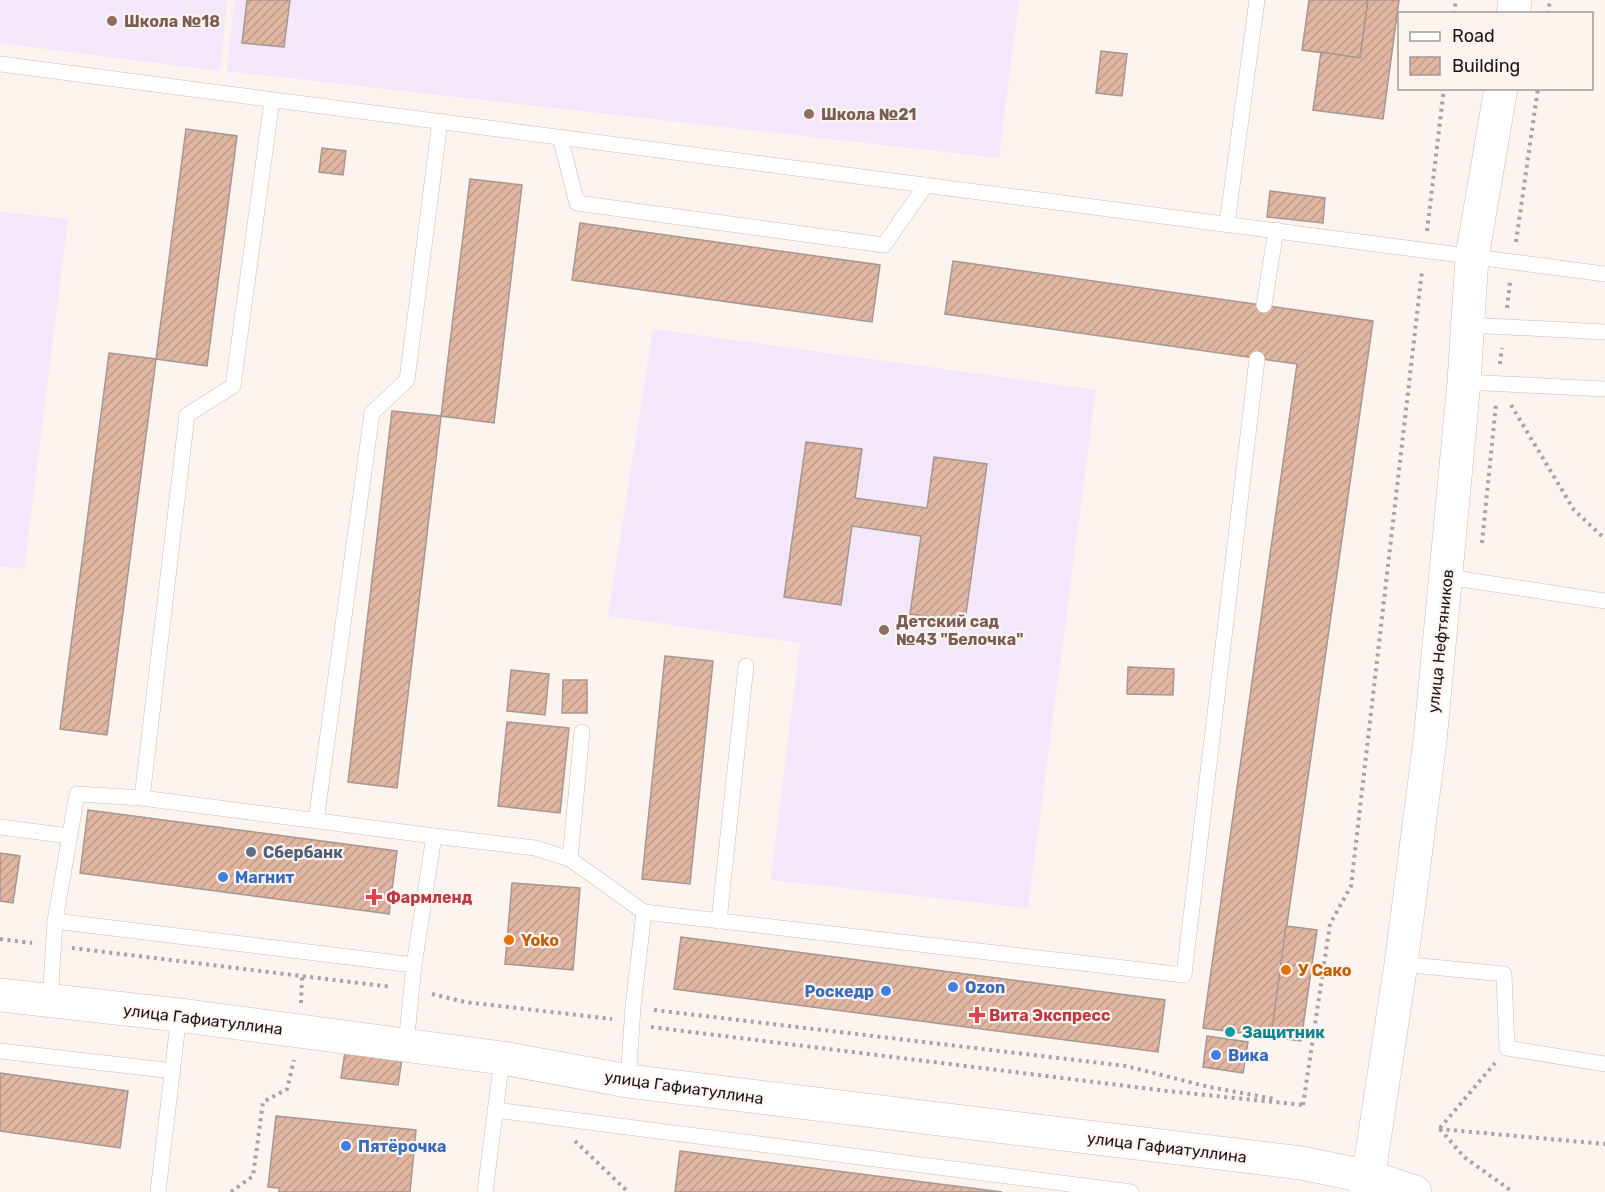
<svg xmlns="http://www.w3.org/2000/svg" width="1605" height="1192" viewBox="0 0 1605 1192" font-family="Rubik,sans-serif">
	<defs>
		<pattern id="building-hatch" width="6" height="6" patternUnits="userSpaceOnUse" patternTransform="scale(1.5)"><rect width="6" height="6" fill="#e0b5a2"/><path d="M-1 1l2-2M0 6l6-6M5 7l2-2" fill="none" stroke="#c09b8b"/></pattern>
	</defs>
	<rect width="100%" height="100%" fill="#fdf3ef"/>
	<!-- education -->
	<g fill="#f2e7fb">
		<path d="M0,0h227l-7,71 -220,-28z"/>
		<path d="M234,0h785l-20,158 -772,-87z"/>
		<path d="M0,212l68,7 -44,350 -24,-3z"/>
		<path d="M653,329l443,61 -68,518 -257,-28 29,-237 -192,-27z"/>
	</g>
	<!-- building -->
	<g fill="url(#building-hatch)" stroke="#a69791" stroke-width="1.5">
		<path d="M247,0h43l-6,47 -42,-4z"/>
		<path d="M1309,0h59l-8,58 -58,-8z"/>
		<path d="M1368,0h31l-16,119 -70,-9 8,-58 39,6z"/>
		<path d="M1101,51l26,3 -5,42 -26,-3z"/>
		<path d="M186,129l51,7 -30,230 -51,-7z"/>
		<path d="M322,148l24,3 -3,24 -24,-3z"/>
		<path d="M470,179l52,6 -28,238 -53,-7z"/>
		<path d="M1270,191l55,7 -2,25 -56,-6z"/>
		<path d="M580,223l300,42 -8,57 -300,-42z"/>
		<path d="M953,261l420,60 -102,716 -68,-9 94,-664 -352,-50z"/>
		<path d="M109,353l47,6 -49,376 -47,-6z"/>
		<path d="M392,411l49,5 -44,372 -49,-6z"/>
		<path d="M806,442l56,7 -7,49 72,10 7,-51 53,7 -22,157 -55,-7 11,-78 -69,-10 -11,79 -57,-8z"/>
		<path d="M665,656l48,5 -23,223 -48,-5z"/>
		<path d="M1128,667l46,2 -1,26 -46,-1z"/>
		<path d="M511,670l38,4 -4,41 -38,-4z"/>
		<path d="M563,680h24v33h-25z"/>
		<path d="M507,722l62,6 -9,85 -62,-7z"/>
		<path d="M88,810l309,41 -8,63 -309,-41z"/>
		<path d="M0,853l20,3 -7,47 -13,-2z"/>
		<path d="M512,883l68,5 -7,82 -68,-6z"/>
		<path d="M1286,926l31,4 -16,111 -30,-4z"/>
		<path d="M681,937l484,63 -7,52 -484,-63z"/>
		<path d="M1207,1036l41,6 -5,31 -40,-6z"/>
		<path d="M345,1052l57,7 -4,26 -57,-7z"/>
		<path d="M0,1073l128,18 -8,57 -120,-17z"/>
		<path d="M276,1116l140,14 -6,62h-131v-4l-11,-1z"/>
		<path d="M680,1151l322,41h-327z"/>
	</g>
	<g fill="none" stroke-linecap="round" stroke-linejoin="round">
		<!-- lane casing -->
		<g stroke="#ccbdb6" stroke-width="16">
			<g id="lane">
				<path d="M0,64l1605,210"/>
				<path d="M560,137l17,66 307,42 42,-60"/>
				<path d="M1227,224l30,-224"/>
				<path d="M1264,305l12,-75"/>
				<path d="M1469,325l136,7"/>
				<path d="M1464,382l141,7"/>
				<path d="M1447,577l158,24"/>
				<path d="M142,798l292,38 -20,129 -8,80"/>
				<path d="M316,821l56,-408 35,-33 33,-259"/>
				<path d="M0,827l69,9"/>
				<path d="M434,836l101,12 35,11 74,53 540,63 73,-616"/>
				<path d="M570,859l12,-127"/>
				<path d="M55,921l359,44"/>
				<path d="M719,921l27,-255"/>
				<path d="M1401,964l103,10 3,74 98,16"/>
				<path d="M50,1002l5,-81 22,-127 65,4 45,-383 46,-29 39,-286"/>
				<path d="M0,1051l173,20"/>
				<path d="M628,1081l5,-74 11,-95"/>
				<path d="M495,1110l636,82"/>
				<path d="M158,1192l21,-177"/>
				<path d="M485,1192l17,-134"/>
			</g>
		</g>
		<!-- secondary casing -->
		<g stroke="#ccbdb6" stroke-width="34">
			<g id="secondary">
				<path d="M1513,14l2,-14"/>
				<path d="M0,995l179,20 323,43 126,23 673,82 68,14 46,15"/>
				<path d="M1366,1192l35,-228 29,-223 34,-359 8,-125 29,-169"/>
			</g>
		</g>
		<!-- path -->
		<g stroke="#aaa29e" stroke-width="4" stroke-dasharray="3 4.5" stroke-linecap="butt">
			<path d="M1454,14l2,-14"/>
			<path d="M1548,14l2,-14"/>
			<path d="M1427,231l17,-143"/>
			<path d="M1516,242l22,-154"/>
			<path d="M1507,308l3,-26"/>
			<path d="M1500,364l2,-16"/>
			<path d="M1511,405l63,105 31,29"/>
			<path d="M1482,543l14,-139"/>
			<path d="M0,939l32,4"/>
			<path d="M72,948l320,39"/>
			<path d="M432,994l33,8 147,17"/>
			<path d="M301,1003l1,-26"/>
			<path d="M654,1010l472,56 83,21 66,12"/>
			<path d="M651,1027l516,64 136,14"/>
			<path d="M1303,1105l27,-181 21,-38 71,-615"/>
			<path d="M1440,1128l55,-65"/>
			<path d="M1439,1129l166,15"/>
			<path d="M1440,1129l24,28 49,35"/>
			<path d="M575,1141l53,51"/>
			<path d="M231,1192l22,-16 10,-74 24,-13 7,-29"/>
		</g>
		<!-- lane -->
		<use href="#lane" stroke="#fff" stroke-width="15"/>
		<!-- secondary -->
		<use href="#secondary" stroke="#fff" stroke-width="33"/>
	</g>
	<!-- markers -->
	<g fill="#8d6e63" stroke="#fdf3ef" stroke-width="2">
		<circle cx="112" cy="21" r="6"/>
		<circle cx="809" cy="114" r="6"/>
		<circle cx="884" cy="630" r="6"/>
	</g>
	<circle fill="#5c6f8a" stroke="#fdf3ef" stroke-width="2" cx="251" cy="852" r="6"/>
	<g fill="#3f7fe0" stroke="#fdf3ef" stroke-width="2">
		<circle cx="223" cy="877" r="6"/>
		<circle cx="953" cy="987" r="6"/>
		<circle cx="886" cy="991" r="6"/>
		<circle cx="1216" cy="1055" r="6"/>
		<circle cx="346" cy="1146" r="6"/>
	</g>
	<g fill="#e0444e" stroke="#fdf3ef" stroke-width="2">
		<path d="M371 888h6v6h6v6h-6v6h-6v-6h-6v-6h6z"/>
		<path d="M974 1006h6v6h6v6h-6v6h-6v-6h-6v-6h6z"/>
	</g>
	<g fill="#e8710a" stroke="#fdf3ef" stroke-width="2">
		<circle cx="509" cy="940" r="6"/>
		<circle cx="1286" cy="970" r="6"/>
	</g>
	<circle fill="#0f9aa8" stroke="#fdf3ef" stroke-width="2" cx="1230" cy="1032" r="6"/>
	<g text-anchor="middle" stroke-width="4.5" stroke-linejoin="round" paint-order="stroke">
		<!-- education labels -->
		<g font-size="16" font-weight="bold" fill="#785e54" stroke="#fdf3ef" text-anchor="start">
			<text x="124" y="27">Школа №18</text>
			<text x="821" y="120">Школа №21</text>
			<text x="896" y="627">Детский сад<tspan x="896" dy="18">№43 "Белочка"</tspan></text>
		</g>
		<!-- street labels -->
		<g font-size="16" fill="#1c1614" stroke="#fdf3ef">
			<text transform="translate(1440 641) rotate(-84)" y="6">улица Нефтяников</text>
			<text transform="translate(203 1019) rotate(7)" y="6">улица Гафиатуллина</text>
			<text transform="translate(684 1087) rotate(8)" y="6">улица Гафиатуллина</text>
			<text transform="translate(1167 1147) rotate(7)" y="6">улица Гафиатуллина</text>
		</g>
		<!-- service labels -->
		<g font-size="16" font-weight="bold" fill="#4e5e75" stroke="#fdf3ef" text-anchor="start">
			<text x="263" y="858">Сбербанк</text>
		</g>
		<!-- shop labels -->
		<g font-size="16" font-weight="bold" fill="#366cbe" stroke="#fdf3ef" text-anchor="start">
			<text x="235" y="883">Магнит</text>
			<text x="965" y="993">Ozon</text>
			<text x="874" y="997" text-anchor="end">Роскедр</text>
			<text x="1228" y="1061">Вика</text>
			<text x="358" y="1152">Пятёрочка</text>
		</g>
		<!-- health labels -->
		<g font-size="16" font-weight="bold" fill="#be3a42" stroke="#fdf3ef" text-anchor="start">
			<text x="386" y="903">Фармленд</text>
			<text x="989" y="1021">Вита Экспресс</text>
		</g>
		<!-- food labels -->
		<g font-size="16" font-weight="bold" fill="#c56008" stroke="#fdf3ef" text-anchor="start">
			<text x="521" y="946">Yoko</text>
			<text x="1298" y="976">У Сако</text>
		</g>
		<!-- culture labels -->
		<g font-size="16" font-weight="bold" fill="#0d838f" stroke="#fdf3ef" text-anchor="start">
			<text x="1242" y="1038">Защитник</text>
		</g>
	</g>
	<!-- legend -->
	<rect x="1398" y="12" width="195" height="78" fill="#fdf3ef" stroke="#a39b97" stroke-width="1.5"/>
	<rect x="1410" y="32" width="30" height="9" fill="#ffffff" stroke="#a39b97" stroke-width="1.5"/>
	<text x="1452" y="42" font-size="18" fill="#1c1614">Road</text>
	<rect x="1410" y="57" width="30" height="18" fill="url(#building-hatch)" stroke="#a39b97" stroke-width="1.5"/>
	<text x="1452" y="72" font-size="18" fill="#1c1614">Building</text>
</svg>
